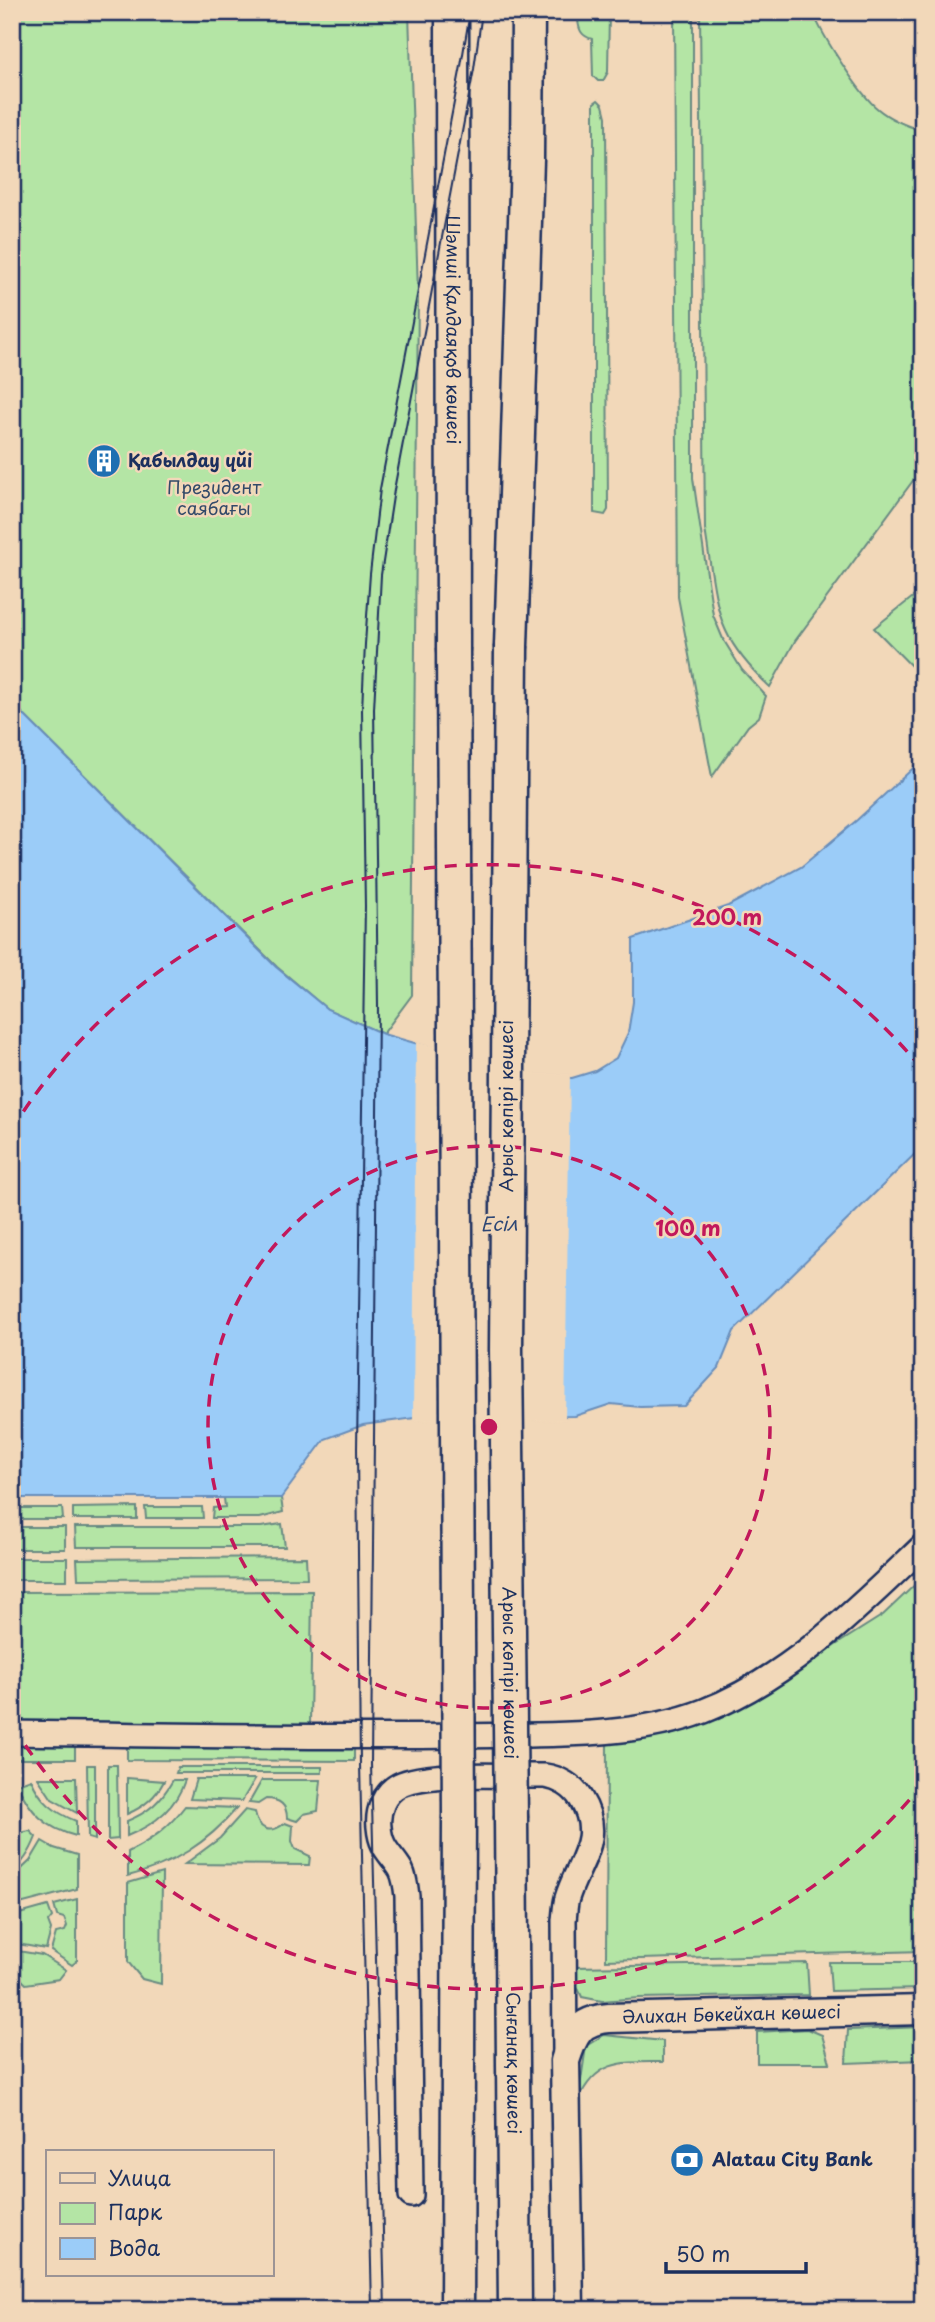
<svg xmlns="http://www.w3.org/2000/svg" width="935" height="2322" viewBox="0 0 935 2322" font-family="'Playpen Sans',sans-serif">
	<rect width="100%" height="100%" fill="#f2d8b9"/>
	<filter id="ink" filterUnits="userSpaceOnUse"><feTurbulence type="fractalNoise" baseFrequency=".0143" numOctaves="2"/><feDisplacementMap in="SourceGraphic" scale="14" xChannelSelector="R" yChannelSelector="G"/><feConvolveMatrix kernelMatrix="1 2 1 2 8 2 1 2 1" color-interpolation-filters="sRGB"/></filter>
	<g filter="url(#ink)">
		<!-- green -->
		<g fill="#b4e5a5" stroke="#688a82" stroke-width="2">
			<path d="M12,12h397l9,280 -6,703 -29,39 -56,-25 -50,-42 -265,-264z"/>
			<path d="M590,12l19,1 -1,59 -5,9h-5l-5,-5 -1,-37c-10,-3 -13,-8 -14,-19z"/>
			<path d="M674,12h19v466l20,137 10,24 19,31 24,26 -7,21 -11,9 -36,51 -34,-180z"/>
			<path d="M700,12h113c8,22 47,83 65,97 13,11 29,17 45,22v336l-128,174 -25,46c-17,-16 -34,-34 -44,-56 -12,-25 -16,-73 -21,-102z"/>
			<path d="M598,100l5,5 3,12 2,393 -3,5 -11,-2v-410z"/>
			<path d="M923,589v89l-49,-50z"/>
			<path d="M224,1498h57l2,14 -23,6h-48l1,-10 12,-1z"/>
			<path d="M137,1507v12h-64v-11z"/>
			<path d="M145,1507h57l1,11h-57z"/>
			<path d="M12,1508h50l1,11h-51z"/>
			<path d="M282,1524l3,23h-209l-1,-20h186z"/>
			<rect x="12" y="1527" width="53" height="22"/>
			<path d="M306,1557l1,21 -229,1 -1,-20z"/>
			<rect x="12" y="1558" width="55" height="22"/>
			<path d="M923,1577v374l-317,9 1,-220 112,-21 164,-104z"/>
			<path d="M312,1591l-2,134 -298,-4v-129z"/>
			<rect x="12" y="1745" width="63" height="14"/>
			<path d="M127,1746l227,2v13l-227,-1z"/>
			<path d="M87,1765h8v75l-7,-2z"/>
			<path d="M108,1765h9l1,74 -10,1z"/>
			<path d="M178,1767h144v6h-146z"/>
			<path d="M38,1778h38l1,35 -25,-14z"/>
			<path d="M127,1778l37,3c-8,16 -20,26 -37,33z"/>
			<path d="M31,1779c9,22 23,33 45,42v15c-31,-8 -46,-24 -59,-52z"/>
			<path d="M196,1779h59l-13,22 -52,-2z"/>
			<path d="M173,1780h12c-9,28 -31,45 -58,56v-15c22,-9 34,-20 46,-41z"/>
			<path d="M262,1780h59l-3,31 -14,3 -7,7 -10,-3c0,-14 -8,-19 -21,-19l-8,5 -9,-1z"/>
			<path d="M185,1806l52,2c-30,35 -64,57 -109,68v-24c24,-12 41,-25 57,-46z"/>
			<path d="M245,1810l10,2c3,18 15,23 30,11l8,3 -1,15 3,8 15,7 -1,9 -124,-1 35,-26z"/>
			<path d="M30,1831l6,6c-5,13 -12,26 -24,34v-37z"/>
			<path d="M42,1841l12,7 23,7v34l-65,17v-28l18,-17z"/>
			<path d="M162,1873l-1,111 -19,-5 -14,-17v-79z"/>
			<path d="M77,1899v62l-5,4 -21,-14 5,-18 9,-2 2,-5 -3,-8 -7,-2 -3,-11z"/>
			<path d="M48,1906l4,11 -4,5 3,8 -5,19 -34,-6v-27z"/>
			<path d="M12,1950l30,5 24,15 -7,9 -33,5 -14,-14z"/>
			<path d="M829,1962h94v27l-92,2z"/>
			<path d="M807,1963l2,32 -171,3 -36,3 -20,-4 -7,-15 -1,-15z"/>
			<path d="M923,2027v33l-77,3 2,-33z"/>
			<path d="M808,2029l14,6 8,28h-73v-31z"/>
			<path d="M604,2035l59,6v21c-40,0 -67,-3 -85,39l8,-55z"/>
		</g>
		<!-- water -->
		<path fill="#9bccf8" stroke="#688dba" stroke-width="2" d="M12,703l264,264 51,42 56,25 152,43 37,1 23,-7 21,-13 12,-25 5,-31v-63l95,-33 73,-39 56,-47 66,-61v387l-189,185 -15,37 -35,38 -44,1 -29,-3 -36,12 -153,1 -59,8 -38,14 -44,59h-269z"/>
		<!-- pier -->
		<path fill="#f2d8b9" d="M416,1042l120,32h34l-5,346 -152,1z"/>
		<g fill="none" stroke-linecap="round" stroke-linejoin="round">
			<!-- minor casing -->
			<g stroke="#1b2f5e" stroke-width="28">
				<g id="minor">
					<path d="M12,1733c150,2 301,5 451,3 75,-2 170,3 241,-25 85,-33 154,-103 219,-165"/>
					<path d="M411,2195l-4,-299c-1,-9 -2,-18 -6,-26 -10,-17 -20,-20 -22,-43 -2,-16 5,-34 20,-42 27,-14 112,-9 146,-9 14,2 28,10 36,23 24,39 -3,63 -14,99 -2,7 -2,15 -3,22l1,138"/>
				</g>
			</g>
			<!-- tertiary casing -->
			<g stroke="#1b2f5e" stroke-width="33">
				<g id="tertiary">
					<path id="s1" d="M569,2310l-4,-249c8,-26 14,-41 44,-43l314,-8"/>
				</g>
			</g>
			<!-- secondary casing -->
			<g stroke="#1b2f5e" stroke-width="37">
				<g id="secondary">
					<path id="s2" d="M452,12l1,636"/>
					<path d="M511,646l16,-486 1,-148"/>
					<path id="s3" d="M511,1818l4,492"/>
					<path d="M457,2310l2,-491"/>
				</g>
			</g>
			<!-- minor -->
			<use href="#minor" stroke="#f2d8b9" stroke-width="23"/>
			<!-- tertiary -->
			<use href="#tertiary" stroke="#f2d8b9" stroke-width="28"/>
			<!-- secondary -->
			<use href="#secondary" stroke="#f2d8b9" stroke-width="32"/>
			<!-- tram -->
			<g stroke="#1b2f5e" stroke-width="2">
				<path d="M372,2310l-12,-546 -3,-316 8,-542 -3,-196 3,-66 5,-70 10,-85 81,-423 9,-54"/>
				<path d="M385,2310l-14,-546 7,-759 -4,-296 7,-134 13,-85 80,-421 8,-57"/>
			</g>
			<!-- secondary-bridge casing -->
			<g stroke="#1b2f5e" stroke-width="37" stroke-linecap="butt">
				<g id="secondary-bridge">
					<path id="s4" d="M511,646l-5,704 5,468"/>
					<path d="M453,648l6,1171"/>
				</g>
			</g>
			<!-- secondary-bridge -->
			<use href="#secondary-bridge" stroke="#f2d8b9" stroke-width="32"/>
		</g>
	</g>
	<!-- distance rings -->
	<g fill="none" stroke="#c2185b" stroke-width="3.5" stroke-dasharray="12 9">
		<circle cx="489" cy="1427" r="281"/>
		<path d="M923 1784A562 562 0 0 1 12 1725M12 1129A562 562 0 0 1 923 1070"/>
	</g>
	<!-- icons -->
	<defs>
		<g id="building-disc" transform="scale(1.75)"><circle r="9.5" fill="#1f6fb2" stroke="#f2d8b9"/><path d="M-4-6H4V6H1V3H-1V6H-4ZM-2.5-4.3h1.7v1.8h-1.7ZM.8-4.3h1.7v1.8H.8ZM-2.5-1h1.7V.8h-1.7ZM.8-1h1.7V.8H.8Z" fill="#fff"/></g>
		<g id="bank-disc" transform="scale(1.75)"><circle r="9.5" fill="#1f6fb2" stroke="#f2d8b9"/><path d="M-6-4H6V4H-6ZM0-2.3a2.3 2.3 0 1 0 0 4.6a2.3 2.3 0 1 0 0-4.6Z" fill="#fff"/></g>
	</defs>
	<g fill-rule="evenodd">
		<use href="#building-disc" x="104" y="461"/>
		<use href="#bank-disc" x="687" y="2160"/>
	</g>
	<g text-anchor="middle" stroke-width="5" stroke-linejoin="round" paint-order="stroke">
		<!-- street labels -->
		<g font-size="18" fill="#1b2f5e" stroke="#f2d8b9">
			<text dy="6" stroke="none"><textPath href="#s2" startOffset="318">Шәмші Қалдаяқов көшесі</textPath></text>
			<text transform="translate(507 1106) rotate(-90)" y="6">Арыс көпірі көшесі</text>
			<text dy="6" stroke="none"><textPath href="#s4" startOffset="1027">Арыс көпірі көшесі</textPath></text>
			<text dy="6" stroke="none"><textPath href="#s1" startOffset="439">Әлихан Бөкейхан көшесі</textPath></text>
			<text dy="6" stroke="none"><textPath href="#s3" startOffset="245">Сығанақ көшесі</textPath></text>
		</g>
		<!-- poi labels -->
		<g font-size="18" font-weight="bold" fill="#1b2f5e" stroke="#f2d8b9" text-anchor="start">
			<text x="128" y="467">Қабылдау үйі</text>
			<text x="712" y="2166">Alatau City Bank</text>
		</g>
		<!-- park labels -->
		<g font-size="18" fill="#324a69" stroke="#f2d8b9">
			<text x="214" y="494">Президент<tspan x="214" dy="21">саябағы</tspan></text>
		</g>
		<!-- water labels -->
		<g font-size="19" font-style="italic" fill="#2e4775" stroke="#f2d8b9">
			<text transform="translate(499 1224) rotate(-1)" y="7">Есіл</text>
		</g>
	</g>
	<circle cx="489" cy="1427" r="10" fill="#c2185b" stroke="#f2d8b9" stroke-width="3.5"/>
	<g font-size="21" text-anchor="middle" font-weight="bold" fill="#c2185b" stroke="#f2d8b9" stroke-width="5" stroke-linejoin="round" paint-order="stroke">
		<text x="727" y="925">200 m</text>
		<text x="688" y="1236">100 m</text>
	</g>
	<!-- margin -->
	<rect width="935" height="2322" fill="none" stroke="#f2d8b9" stroke-width="42"/>
	<rect x="21" y="21" width="893" height="2280" fill="none" stroke="#1b2f5e" stroke-width="2.5" filter="url(#ink)"/>
	<!-- legend -->
	<rect x="46" y="2150" width="228" height="126" fill="#f2d8b9" stroke="#9c9495" stroke-width="2"/>
	<rect x="60" y="2173" width="35" height="10" fill="#f2d8b9" stroke="#9c9495" stroke-width="2"/>
	<text x="108" y="2186" font-size="21" fill="#1b2f5e">Улица</text>
	<rect x="60" y="2203" width="35" height="21" fill="#b4e5a5" stroke="#9c9495" stroke-width="2"/>
	<text x="108" y="2220" font-size="21" fill="#1b2f5e">Парк</text>
	<rect x="60" y="2238" width="35" height="21" fill="#9bccf8" stroke="#9c9495" stroke-width="2"/>
	<text x="108" y="2256" font-size="21" fill="#1b2f5e">Вода</text>
	<!-- scale -->
	<path d="M666 2262v10h140v-10" fill="none" stroke="#1b2f5e" stroke-width="3.5"/>
	<text x="676" y="2262" font-size="21" fill="#1b2f5e" stroke="#f2d8b9" stroke-width="5" paint-order="stroke">50 m</text>
</svg>
